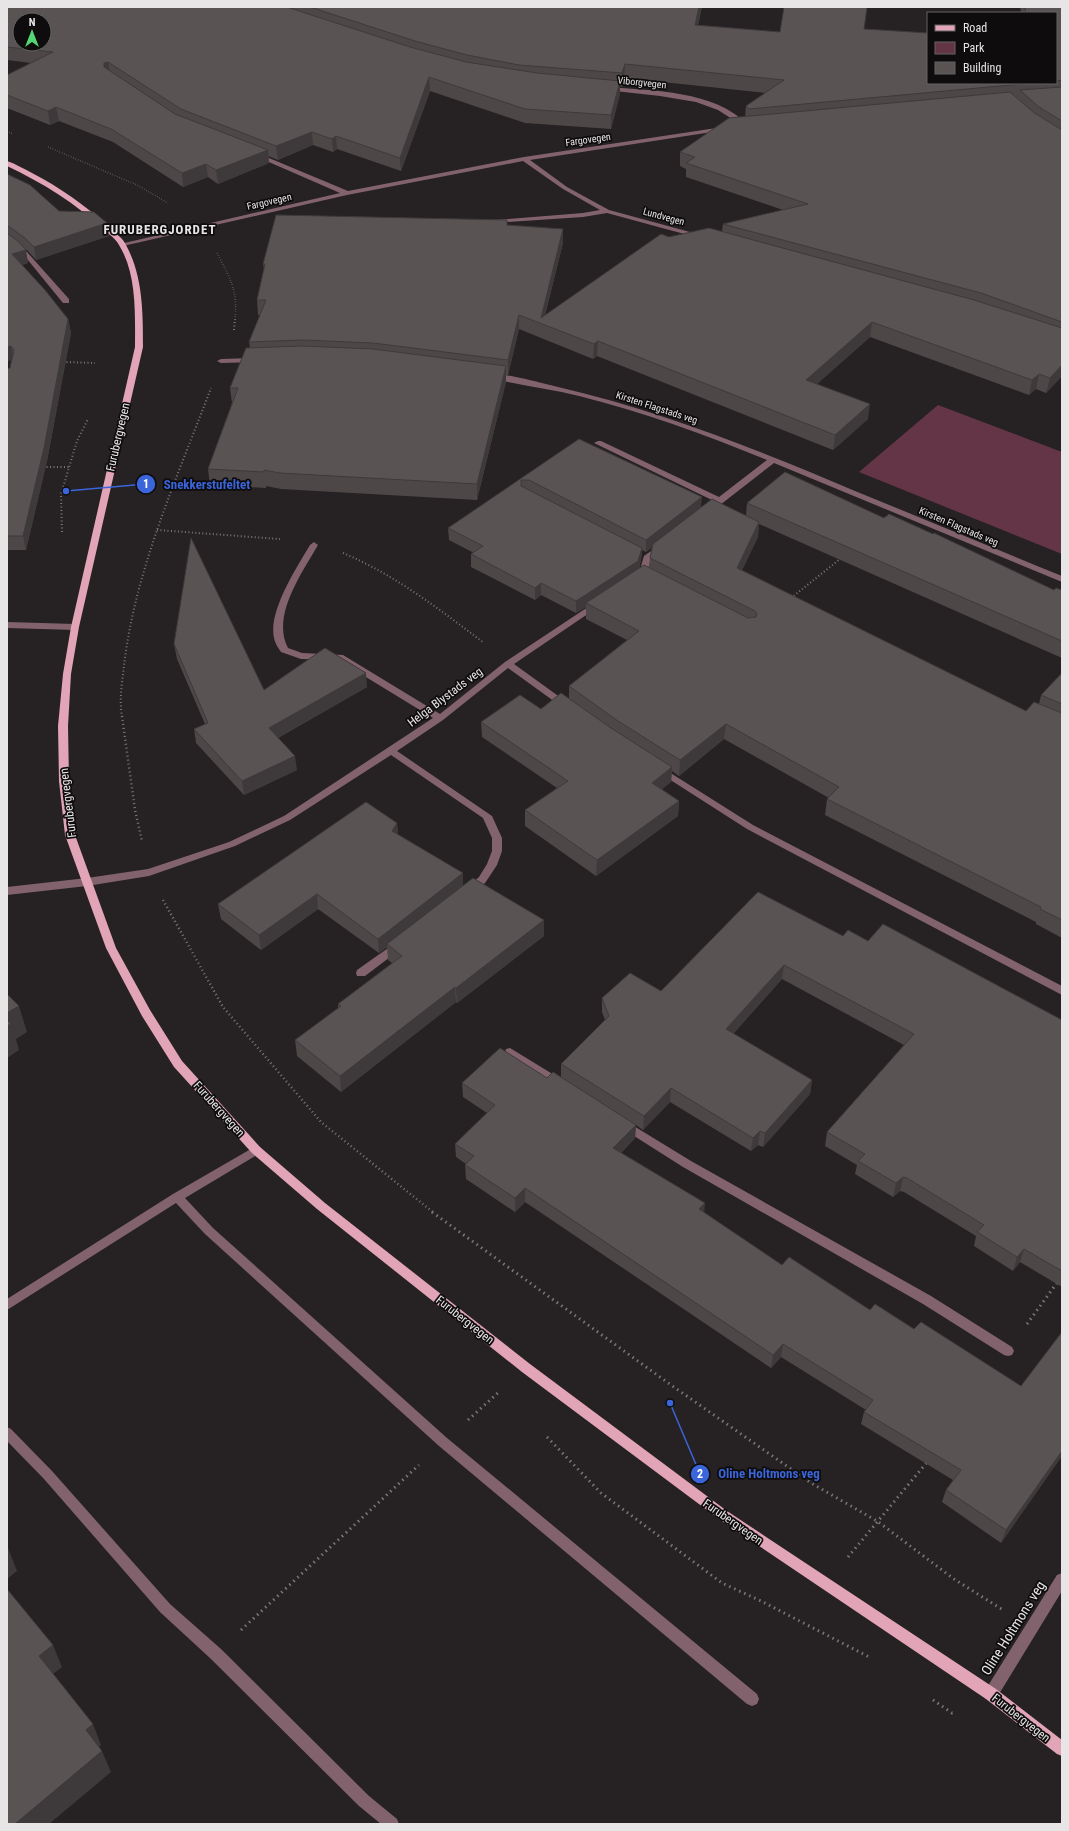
<svg xmlns="http://www.w3.org/2000/svg" width="1069" height="1831" viewBox="0 0 1069 1831" font-family="'Roboto Condensed',sans-serif">
	<rect width="100%" height="100%" fill="#262123"/>
	<!-- green -->
	<path fill="#643546" d="M938,405l124,47v102l-203,-82z"/>
	<g fill="none" stroke-linecap="round" stroke-linejoin="round">
		<!-- path-far3 -->
		<g stroke="#7b7778" stroke-width="1.5" stroke-dasharray="0.5 2" stroke-linecap="butt">
			<path d="M7,131l6,3"/>
			<path d="M48,147l89,38 31,18"/>
			<path d="M217,253c13,25 21,37 18,67"/>
		</g>
		<!-- path-far2 -->
		<g stroke="#7b7778" stroke-width="2" stroke-dasharray="1 2.5" stroke-linecap="butt">
			<path d="M234,330l1,-11"/>
			<path d="M63,362l32,1"/>
			<path d="M43,467h26"/>
			<path d="M157,530l123,9"/>
			<path d="M62,532l-1,-38 16,-53 11,-22"/>
			<path d="M343,553c52,22 96,56 141,90"/>
			<path d="M791,598l49,-39"/>
			<path d="M122,717c-3,-17 0,-34 2,-51 11,-96 53,-188 87,-278"/>
		</g>
		<!-- path-far1 -->
		<g stroke="#7b7778" stroke-width="2.5" stroke-dasharray="1 3" stroke-linecap="butt">
			<path d="M122,716l13,94 7,31"/>
			<path d="M163,900l60,107 98,115 113,91"/>
		</g>
		<!-- path -->
		<g stroke="#7b7778" stroke-width="3" stroke-dasharray="1.5 4" stroke-linecap="butt">
			<path d="M432,1212l239,173 140,98 66,38 77,58 49,31"/>
			<path d="M1027,1324l35,-48"/>
			<path d="M468,1420l32,-29"/>
			<path d="M547,1437l54,56 121,90 39,18 110,57"/>
			<path d="M848,1557l80,-96"/>
			<path d="M241,1630l178,-165"/>
			<path d="M933,1700l19,13 3,-1"/>
		</g>
		<!-- minor -->
		<g fill="#82636d" fill-rule="evenodd">
			<path d="M608,87c45,4 106,3 140,38l-5,1 -25,-16 -22,-8 -36,-6 -54,-6v-2z"/>
			<path d="M723,127l2,1v2l-195,30 37,27 42,23 92,25 1,1 -3,2 -92,-25 -24,4 -91,6 -1,-1 3,-2 89,-7 17,-3 -37,-21 -40,-28 -176,34 -224,51 -3,-2 220,-51 -85,-37 -1,-1 3,-2 91,38 176,-34z"/>
			<path d="M7,237l20,15 42,47v4h-6l-40,-49 -16,-12z"/>
			<path d="M253,358l4,2 -1,2 -35,1 -4,-2 4,-2z"/>
			<path d="M489,374c12,-2 56,10 69,13 103,24 201,63 297,104 69,28 138,57 207,85v6l-288,-119 -63,49h-6v-4l9,-7 -120,-58 4,-2h3l118,56 48,-37c-61,-25 -124,-48 -188,-64 -29,-7 -60,-11 -90,-18z"/>
			<path d="M314,542l4,3c-16,28 -47,71 -30,103l14,5 41,2 97,59 65,-52 89,-59h6l1,2 -87,59 54,39 2,2 -2,2h-6l-54,-39 -65,52 -46,31 95,65 10,22v13l-5,14 -12,18 -13,10h-6l-2,-3 15,-13 8,-13 5,-13v-13l-9,-20 -92,-63 -101,65 -55,26 -86,30 -62,10 -80,9v-8l80,-9 61,-9 81,-27 55,-26 149,-98 -95,-58 -37,-1 -20,-7c-3,-4 -6,-9 -7,-14 -6,-27 23,-71 36,-93z"/>
			<path d="M661,544l4,3 -14,12 -5,18 -9,1 -1,-2 3,-3 5,-17z"/>
			<path d="M7,622l68,2 4,3 -4,3 -68,-2z"/>
			<path d="M661,767l92,58 309,161v9l-315,-166 -89,-57 -2,-2z"/>
			<path d="M398,941l4,1 1,3 -1,3 -37,28h-8l-1,-3 1,-3z"/>
			<path d="M510,1048l54,33 1,3 -1,3h-8l-50,-32 -1,-3 1,-3z"/>
			<path d="M624,1120l67,41 240,135 81,51 2,4 -2,4 -4,1 -4,-1 -81,-51 -240,-137 -63,-40 -1,-3 1,-3z"/>
			<path d="M256,1146l4,1 2,3 -2,3 -75,45 28,30 234,210 310,256 2,5 -2,5 -5,2 -5,-2 -308,-258 -234,-212 -29,-31 -169,107v-11l166,-105z"/>
			<path d="M7,1427l4,2 41,42 118,133 51,45 148,147 28,23 2,5h-18l-22,-18 -148,-147 -51,-47 -116,-133 -37,-38z"/>
			<path d="M1062,1573v18l-66,108 -5,2 -5,-2 -2,-5 2,-5 71,-114z"/>
		</g>
		<!-- major -->
		<path fill="#e2a4b7" fill-rule="evenodd" d="M7,161c9,3 17,8 25,12 29,15 54,33 77,54 6,6 14,11 17,18 17,31 17,68 17,102l-64,280 -8,47 -3,52 1,55 6,54 41,113 34,62 32,51 78,86 65,56 205,161 197,147 269,178 66,51v16l-5,-2 -71,-55 -267,-180 -197,-147 -205,-163 -65,-56 -78,-86 -32,-51 -36,-68 -41,-113 -6,-54 -1,-55 5,-52 8,-47 64,-280c0,-33 2,-73 -16,-102 -3,-6 -10,-11 -15,-15 -29,-27 -61,-47 -97,-64z"/>
	</g>
	<!-- wall -->
	<g fill="#4d4748" fill-rule="evenodd">
		<path d="M7,7h695l-4,18 82,7 84,-3 64,54h128v-70h-35l-1,-6h42v369l-16,17 -10,-4 -7,6 -159,-58 -53,47 51,35 -35,31 -236,-94 -4,3 -74,-30 -11,46h-2v7l-29,118 -196,-11 -15,-3v2l-56,-3 -2,-16 24,-66 -2,-15 20,-40 -1,-6 11,-27h-2l-1,-15 7,-31 -1,-5 244,-39 56,18 -18,72 124,-78 53,-6 1,-7 60,-14 -97,-33v-8l-6,-3v-14l65,-35 1,-11 20,-13 -142,-15 -2,9 -2,-1v8l-9,35 -86,-6 -95,-32 -29,80 -64,-22 -4,3 -20,-7 -35,15 -10,-4 1,7 -51,21 -10,-7 -25,10 -70,-45 -54,-21 -9,4 -43,-17v-33l24,-12 -24,-3z"/>
		<path d="M7,174l52,37 50,25 -73,24 -8,-9 -3,-2 3,14 -6,2 46,54 3,14 -24,128 -21,89h-19v-181l3,-1 1,-8 -4,1z"/>
		<path d="M579,439l122,68 45,8 1,-12 137,15 170,72h8v68l-303,-134 -1,13 -16,33 284,141 13,-7 2,-9 21,-22v265l-26,-14v-2l-211,-107 2,-16 2,-1 -105,-59 -45,37 -7,-5 -1,11 -9,7 17,12 -1,15 -82,60 -71,-50v-16l32,-22 -75,-51 -1,-15 60,-13 28,-11v-12l58,-46 -41,-21v-12l-10,6 -35,-18 -6,5 -64,-33v-13l3,-1 -25,-13 -1,-12zM652,547l-2,11 -1,10 -10,1 2,-9 1,-10 4,2z"/>
		<path d="M174,644l90,46 103,-3 -89,51 19,32 -53,25 -48,-52 -2,-14 11,-5 -28,-65z"/>
		<path d="M397,823l1,12 65,51 81,50 -87,67 -1,-1 -115,90 -44,-36 -2,-16 43,-32v-4l54,-41 -4,-3 -1,-13 -8,6 -61,-44 -57,41 -40,-31 -3,-15z"/>
		<path d="M843,936l25,5 194,79v267l-42,-25 -7,9 -39,-25 2,-10 -72,-44 -4,-1 -7,6 -38,-23 2,-9 -32,-19 2,-14 77,-87 -122,-66 -49,55 79,46 -2,14 -47,53 -5,-2 -7,6 -81,-49 -27,28 -7,-5 -1,13 -14,15 83,60 78,52 88,45 44,19 107,57 41,-54v124l-61,87 -59,-41 4,-12 7,-10 -92,-56 3,-12 2,-2 -85,-53 -10,11 -246,-166 -10,10 -49,-33 -1,-14 1,-1 -10,-7 -1,-13 32,-31 -24,-16 -1,-14 99,-6v-13l44,-44 -3,-8v-14l59,-7z"/>
	</g>
	<!-- shaded-wall -->
	<g fill="#3e3a3b">
		<path d="M699,7h3l-7,31v-13z"/>
		<path d="M108,62l2,13 -6,-8v-4z"/>
		<path d="M625,64l-1,14 -2,9v-14z"/>
		<path d="M429,77l1,14 -29,80 -1,-13z"/>
		<path d="M620,81v13l-9,35v-14z"/>
		<path d="M56,107l3,14 -9,4 -2,-14z"/>
		<path d="M312,132l1,13 -35,15 -2,-14z"/>
		<path d="M336,136l1,13 -4,3 -1,-13z"/>
		<path d="M268,150l1,13 -51,21 -2,-14z"/>
		<path d="M206,164l2,13 -25,10 -1,-14z"/>
		<path d="M107,223l2,13 -73,24 -2,-13z"/>
		<path d="M563,229v14l-20,81 -2,-6z"/>
		<path d="M26,250l2,13 -14,5 -2,-14z"/>
		<path d="M519,315v14l-11,46v-15z"/>
		<path d="M68,319l3,14 -24,128 -21,89 -3,-14z"/>
		<path d="M872,322l-2,15 -66,58 2,-15z"/>
		<path d="M598,341l-1,15 -4,3 1,-15z"/>
		<path d="M11,346l3,14 -7,1v-14z"/>
		<path d="M1062,365v11l-16,17 4,-15z"/>
		<path d="M506,366v16l-29,118v-16z"/>
		<path d="M1039,374l-3,15 -7,6 3,-15z"/>
		<path d="M870,404l-2,15 -35,31 2,-15z"/>
		<path d="M702,497l-1,12 -55,43v-12z"/>
		<path d="M759,522l-1,15 -22,46 1,-15z"/>
		<path d="M642,548l-1,12 -3,13 -52,30v4l-10,6v-12z"/>
		<path d="M541,583v12l-6,5v-12z"/>
		<path d="M366,673l1,14 -97,55 -1,-14z"/>
		<path d="M726,724l-2,15 -45,37 1,-16z"/>
		<path d="M295,756l2,14 -53,25 -2,-14z"/>
		<path d="M672,767l-1,15 -20,16 1,-15z"/>
		<path d="M679,801l-1,15 -82,60 1,-16z"/>
		<path d="M397,823l1,15 -6,-7z"/>
		<path d="M463,873v15l-76,56v3l-8,6 -1,-14z"/>
		<path d="M317,894l1,15 -57,41 -2,-15z"/>
		<path d="M544,920v16l-87,67 -1,-15z"/>
		<path d="M784,965l-2,14 -58,64 2,-14z"/>
		<path d="M455,987l1,15 -115,90 -1,-16z"/>
		<path d="M19,1006l8,26 -11,7 3,11 -12,8v-45z"/>
		<path d="M812,1080l-2,14 -47,53 2,-14z"/>
		<path d="M671,1088l-1,14 -27,28 1,-14z"/>
		<path d="M636,1125l-1,13 -22,24v-14z"/>
		<path d="M760,1131l-2,14 -7,6 2,-13z"/>
		<path d="M903,1177l-3,14 -7,6 3,-14z"/>
		<path d="M525,1188v14l-10,10v-14z"/>
		<path d="M705,1203l-1,14 -5,-8z"/>
		<path d="M1024,1249l-4,13 -7,9 4,-14z"/>
		<path d="M783,1344l-2,13 -10,11 2,-13z"/>
		<path d="M1062,1451v5l-61,87 5,-13z"/>
		<path d="M8,1548l9,23 -10,8v-30z"/>
		<path d="M53,1645l9,22 -14,11 -9,-22z"/>
		<path d="M93,1724l8,21 -7,6 -8,-21z"/>
		<path d="M102,1751l9,21 -62,52h-34z"/>
	</g>
	<!-- building -->
	<g fill="#595354" stroke="#3e3a3b" fill-rule="evenodd">
		<path d="M7,7h280l15,5 108,35 56,15 71,11 83,8 -9,34 -86,-6 -96,-32 -29,81 -64,-22 -4,3 -20,-7 -36,14 -95,-37 -73,-47 -4,1v4l71,47 93,36 -52,20 -10,-6 -24,9 -71,-44 -55,-22 -8,4 -41,-16v-20l46,-23 -46,-5zM20,20h24v24h-24z"/>
		<path d="M310,7h389l-4,18 85,7 4,-25h83l-3,22 64,4v50h105l-284,26 -3,-3 38,-26 -159,-16 -3,9 -103,-8 -52,-10 -52,-14z"/>
		<path d="M1025,7h37v73l-6,1v-68h-30z"/>
		<path d="M1062,87v34l-23,-14 -19,-17z"/>
		<path d="M1010,92l23,20 29,18v192l-81,-29 -258,-69 85,-20 -122,-41 9,-6 -15,-5 49,-34z"/>
		<path d="M7,174l23,11 29,26 35,1 13,11 -73,24 -9,-9 -18,-13z"/>
		<path d="M276,215l231,5v5l56,4 -22,89 120,-84 8,3 40,-9 265,72 88,28v37l-12,13 -11,-4 -7,6 -160,-58 -66,58 64,24 -35,31 -237,-94 -4,3 -75,-29 -11,45 -135,-17 -71,-3 -53,2 17,-42h-9l8,-36h-2z"/>
		<path d="M7,233l12,9 7,8 -14,4 33,36 23,29 -24,129 -21,88h-16v-167l3,-1 4,-18 -3,-4 -4,1z"/>
		<path d="M302,346l71,3 133,17 -29,118 -197,-11 -16,-3v2l-56,-3 30,-81h-8l16,-40z"/>
		<path d="M579,439l123,58 -56,43 -117,-60h-8v6l121,62 -4,13 -62,40 -35,-18 -6,5 -64,-34 12,-8 -35,-18z"/>
		<path d="M785,472l99,46 5,-4 44,20 1,-1 120,57 2,-2 6,2v51l-315,-138z"/>
		<path d="M712,499l47,23 -22,46 289,143 8,-9 28,11v207l-22,-11 1,-2 -214,-108 12,-12 -113,-63 -46,36 -62,-39 -49,-35 70,-55 -53,-28 58,-38 104,53 8,-1 1,-3 -2,-3 -105,-53 3,-14z"/>
		<path d="M191,538l73,152 61,-42 41,25 -97,55 26,28 -53,25 -48,-52 14,-6 -34,-79z"/>
		<path d="M1062,673v31l-21,-9z"/>
		<path d="M561,693l50,35 61,39 -20,16 27,18 -82,59 -72,-50 43,-29 -87,-59 39,-27 21,14z"/>
		<path d="M366,802l31,21 -5,8 71,42 -85,66 -61,-45 -58,41 -41,-31z"/>
		<path d="M473,878l71,42 -88,68 -1,-1 -115,89 -45,-36 46,-34 -3,-2 64,-48 -15,-12z"/>
		<path d="M758,892l85,44 5,-6 20,11 15,-17 179,96v251l-38,-22 -7,8 -40,-25 7,-7 -77,-47 -4,-1 -7,6 -38,-22 7,-7 -38,-22 87,-98 -130,-69 -58,64 86,51 -47,53 -5,-2 -7,7 -82,-50 -27,28 -83,-52 48,-48 -7,-18 28,-25 31,18z"/>
		<path d="M7,994l12,12 -12,7z"/>
		<path d="M7,1020l4,4 -4,2z"/>
		<path d="M500,1048l47,30 6,-6 83,53 -23,23 92,55 -6,6 83,56 7,-8 81,53 5,-6 39,25 7,-7 100,64 41,-54v119l-56,79 -60,-40 15,-20 -97,-58 9,-12 -90,-56 -10,11 -248,-167 -10,10 -50,-33 9,-9 -19,-12 40,-39 -33,-22z"/>
		<path d="M7,1589l46,56 -14,11 54,68 -7,6 16,21 -87,73h-8z"/>
	</g>
	<g text-anchor="middle" stroke-width="3.5" stroke-linejoin="round" paint-order="stroke">
		<!-- far-street labels -->
		<g font-size="10" fill="#e8e5e6" stroke="#0e0c0c">
			<text transform="translate(642 82) rotate(6)" y="4">Viborgvegen</text>
			<text transform="translate(588 139) rotate(-8)" y="4">Fargovegen</text>
			<text transform="translate(269 201) rotate(-13)" y="4">Fargovegen</text>
			<text transform="translate(664 216) rotate(15)" y="4">Lundvegen</text>
			<text transform="translate(657 407) rotate(18)" y="4">Kirsten Flagstads veg</text>
			<text transform="translate(959 526) rotate(23)" y="4">Kirsten Flagstads veg</text>
		</g>
		<!-- street labels -->
		<g font-size="12" fill="#e8e5e6" stroke="#0e0c0c">
			<text transform="translate(118 437) rotate(-77)" y="4">Furubergvegen</text>
			<text transform="translate(445 697) rotate(-37)" y="4">Helga Blystads veg</text>
			<text transform="translate(68 803) rotate(-97)" y="4">Furubergvegen</text>
			<text transform="translate(219 1109) rotate(48)" y="4">Furubergvegen</text>
			<text transform="translate(465 1320) rotate(38)" y="4">Furubergvegen</text>
			<text transform="translate(733 1522) rotate(35)" y="4">Furubergvegen</text>
			<text transform="translate(1021 1718) rotate(38)" y="4">Furubergvegen</text>
		</g>
		<!-- far-district labels -->
		<g font-size="13" font-weight="bold" letter-spacing="1" fill="#e8e5e6" stroke="#0e0c0c">
			<text x="160" y="234">FURUBERGJORDET</text>
		</g>
		<!-- near-street labels -->
		<g font-size="14" fill="#e8e5e6" stroke="#0e0c0c">
			<text transform="translate(1013 1628) rotate(-58)" y="5">Oline Holtmons veg</text>
		</g>
	</g>
	<!-- callouts -->
	<path fill="none" stroke="#3b65da" stroke-width="1.5" d="M66 491L146 484M670 1403L700 1474"/>
	<g fill="#3b65da" stroke="#0e0c0c" stroke-width="1.5">
		<circle cx="66" cy="491" r="4"/>
		<circle cx="670" cy="1403" r="4"/>
		<circle cx="146" cy="484" r="10"/>
		<circle cx="700" cy="1474" r="10"/>
	</g>
	<g font-size="12" text-anchor="middle" font-weight="bold" fill="#fff">
		<text x="146" y="488">1</text>
		<text x="700" y="1478">2</text>
	</g>
	<g font-size="13" text-anchor="middle" font-weight="bold" fill="#3b65da" stroke="#0e0c0c" stroke-width="3.5" stroke-linejoin="round" paint-order="stroke">
		<text x="207" y="489">Snekkerstufeltet</text>
		<text x="769" y="1478">Oline Holtmons veg</text>
	</g>
	<!-- border -->
	<rect width="1069" height="1831" fill="none" stroke="#e8e5e6" stroke-width="16"/>
	<!-- legend -->
	<rect x="927" y="12" width="130" height="72" fill="#0e0c0c" stroke="#656363"/>
	<rect x="935" y="25" width="20" height="6" fill="#e2a4b7" stroke="#656363"/>
	<text x="963" y="32" font-size="12" fill="#e8e5e6">Road</text>
	<rect x="935" y="42" width="20" height="12" fill="#643546" stroke="#656363"/>
	<text x="963" y="52" font-size="12" fill="#e8e5e6">Park</text>
	<rect x="935" y="62" width="20" height="12" fill="#595354" stroke="#656363"/>
	<text x="963" y="72" font-size="12" fill="#e8e5e6">Building</text>
	<!-- north arrow -->
	<g transform="translate(32 32)"><circle r="19" fill="#0e0c0c" stroke="#656363"/>
	<path d="M0-3L7 15L0 10L-7 15Z" fill="#54d672"/>
	<text y="-6" font-size="11" font-weight="bold" text-anchor="middle" fill="#e8e5e6">N</text>
	</g>
</svg>
